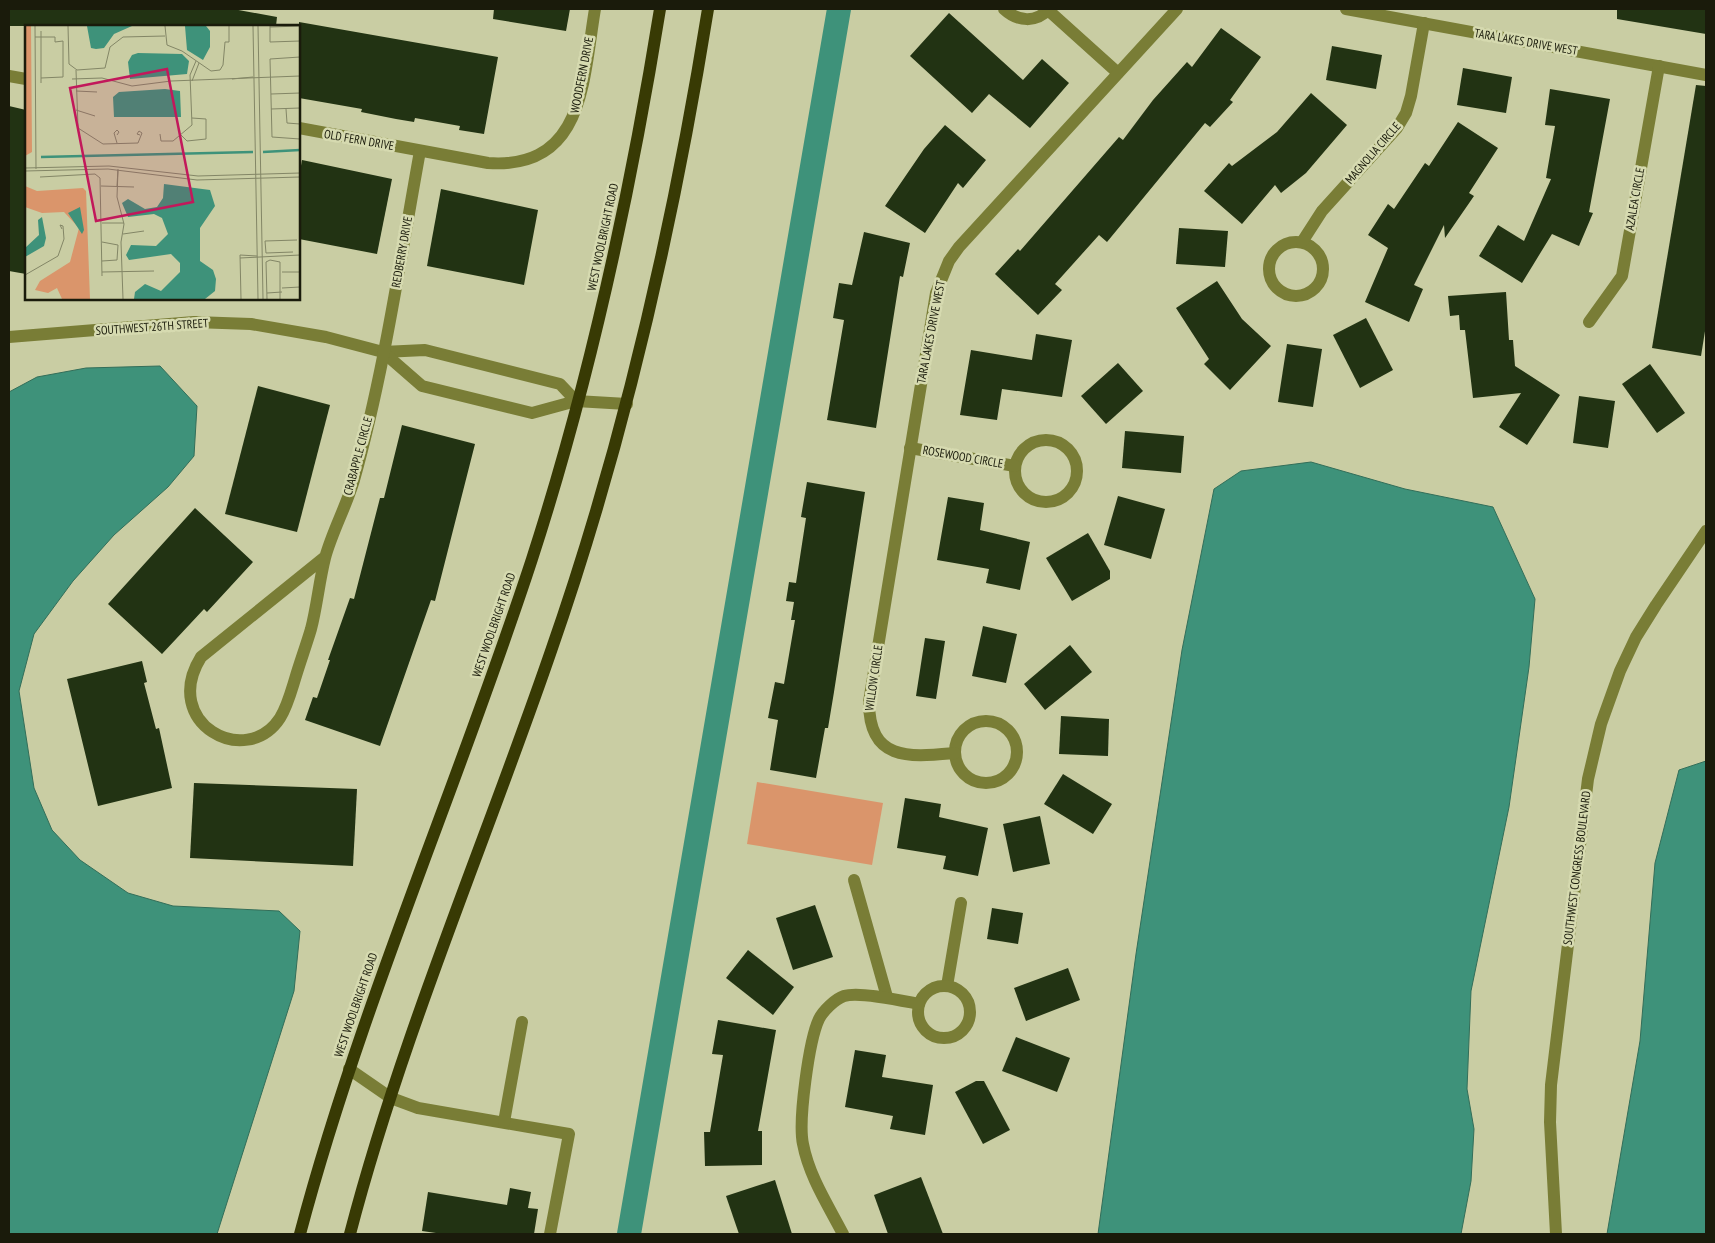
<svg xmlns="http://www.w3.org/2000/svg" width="1715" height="1243" viewBox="0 0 1715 1243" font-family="'PT Sans Narrow',sans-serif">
	<rect width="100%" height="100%" fill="#c9cda3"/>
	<!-- green -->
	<path fill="#da956b" d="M757,782l126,21 -11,62 -125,-21z"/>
	<!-- water -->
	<g fill="#3e927a" stroke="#336e59">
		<path d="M160,366l37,40 -3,50 -26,31 -54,48 -41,46 -39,53 -15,57 15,97 18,42 28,30 48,33 45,13 106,5 21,20 -6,60 -77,243h-208v-842l28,-15 49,-9z"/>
		<path d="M1311,462l94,27 88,18 42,92 -6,68 -20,140 -38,184 -4,98 7,40 -3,52 -10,53h-363l38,-280 46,-304 32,-161 27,-18z"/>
		<path d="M1706,761v473h-99l33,-193 15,-178 24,-93z"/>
	</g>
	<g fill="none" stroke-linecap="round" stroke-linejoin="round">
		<!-- canal -->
		<path stroke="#3e927a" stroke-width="24" d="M629,1234l210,-1225"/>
	</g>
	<!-- building -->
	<g fill="#223313">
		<path d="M9,9h224l44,8 -1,9h-267z"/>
		<path d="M494,9h76l-4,22 -73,-12z"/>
		<path d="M1617,9h89v25l-89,-15z"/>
		<path d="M949,13l74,67 19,-21 27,24 -39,45 -41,-34 -17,19 -62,-57z"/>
		<path d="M299,22l199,35 -14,77 -25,-4 1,-4 -45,-8 -1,4 -18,-3 -35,-7 1,-3 -63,-11z"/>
		<path d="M1221,28l40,29 -31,43 3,2 -23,25 -5,-4 -98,119 -8,-7 -44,49 7,6 -24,25 -43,-41 23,-25 2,2 99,-114 4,3 30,-40 34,-38 5,5z"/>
		<path d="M1332,46l50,9 -6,34 -50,-9z"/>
		<path d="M1463,68l49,9 -6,36 -49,-8z"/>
		<path d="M1696,85l10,1v239l-5,31 -49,-8z"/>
		<path d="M1550,89l60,10 -21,113 4,1 -14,33 -27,-12 -30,49 -43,-27 19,-31 26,16 27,-62 -5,-1 9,-52 -10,-1z"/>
		<path d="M1311,93l36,32 -41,48 -25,20 -6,-8 -33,39 -38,-33 25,-28 3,3 45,-34z"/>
		<path d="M9,106l17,4v164l-17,-3z"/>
		<path d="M1458,122l40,26 -29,45 5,3 -29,42 -1,-13 -30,60 9,4 -14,33 -44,-20 23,-54 -20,-13 20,-31 6,5 31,-46 4,3z"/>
		<path d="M945,125l41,35 -23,28 -5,-5 -33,50 -40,-27 39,-57z"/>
		<path d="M302,160l90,19 -15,75 -78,-15v-62z"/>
		<path d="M441,189l97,21 -14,75 -97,-19z"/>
		<path d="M1179,228l49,3 -3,36 -49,-3z"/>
		<path d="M864,232l46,11 -7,34 -3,-1 -24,152 -49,-8 17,-100 -11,-2 6,-35 13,2z"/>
		<path d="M1217,281l25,38 29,27 -41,44 -26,-26 5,-5 -33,-51z"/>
		<path d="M1506,292l3,48h4l2,26 45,29 -33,50 -28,-18 22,-34 -48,5 -8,-68h-5l-1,-15 -9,1 -2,-20z"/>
		<path d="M1366,318l27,52 -33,18 -27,-53z"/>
		<path d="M1036,334l36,6 -10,57 -60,-8 -5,31 -37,-5 11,-65 61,10z"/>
		<path d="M1287,344l35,5 -9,58 -35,-5z"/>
		<path d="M1118,363l25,28 -37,33 -25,-28z"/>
		<path d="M1650,364l35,49 -28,20 -35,-49z"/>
		<path d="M258,386l72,19 -33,127 -72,-18z"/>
		<path d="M1579,396l36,5 -7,47 -35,-5z"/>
		<path d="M402,425l73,19 -40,157 -4,-1 -51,146 -75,-26 8,-23 4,1 13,-38h-2l22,-62 4,1 26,-101h4z"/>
		<path d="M1125,431l59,5 -3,37 -59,-5z"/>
		<path d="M807,482l58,10 -31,200 -6,36h-3l-9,50 -46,-8 8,-50 -10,-2 7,-36 9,2 11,-64h-4l3,-18 -8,-1 3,-19 7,1 10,-65 -5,-1z"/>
		<path d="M1118,496l47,13 -14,50 -47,-14z"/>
		<path d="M948,497l36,6 -4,27 50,12 -10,48 -34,-7 3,-14 -52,-9z"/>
		<path d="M195,508l58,54 -46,50 -3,-3 -42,45 -54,-50z"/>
		<path d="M1088,533l22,38v8l-38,22 -26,-43z"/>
		<path d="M983,626l34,8 -11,49 -34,-7z"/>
		<path d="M925,638l20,3 -9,58 -20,-3z"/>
		<path d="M1070,645l22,27 -47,38 -21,-26z"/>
		<path d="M142,661l5,21 -3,1 12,46 3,-1 13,60 -74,18 -31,-127z"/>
		<path d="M1061,716l48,3 -1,37 -49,-2z"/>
		<path d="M1063,774l49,30 -19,30 -49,-30z"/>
		<path d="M194,783l163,6 -4,77 -163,-8z"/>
		<path d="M905,798l36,6 -2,13 49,11 -10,48 -35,-7 3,-13 -49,-8z"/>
		<path d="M1040,816l10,48 -37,8 -10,-48z"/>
		<path d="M815,905l18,52 -40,13 -17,-52z"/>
		<path d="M992,908l31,5 -5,31 -31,-5z"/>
		<path d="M748,950l46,37 -21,28 -47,-37z"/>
		<path d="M1068,968l12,32 -54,21 -12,-33z"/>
		<path d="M718,1020l58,10 -18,101h4v34l-57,1 -1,-34h6l13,-77 -11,-1z"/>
		<path d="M1016,1037l54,21 -13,34 -55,-21z"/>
		<path d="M855,1050l31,5 -4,22 51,8 -8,50 -35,-6 3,-13 -48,-9z"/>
		<path d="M976,1081h8l26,49 -27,14 -28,-52z"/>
		<path d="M921,1177l22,57h-55l-14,-39z"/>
		<path d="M775,1180l17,54h-53l-13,-38z"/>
		<path d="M510,1188l21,4 -3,16 10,1 -4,25h-91l-21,-3 6,-39 79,13z"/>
	</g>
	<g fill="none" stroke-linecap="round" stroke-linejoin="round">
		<!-- minor -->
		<g stroke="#797d36" stroke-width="12">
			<path d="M1004,9c14,13 32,14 45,0"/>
			<path d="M1346,9l360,66"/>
			<path d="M1048,10l70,63"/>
			<path d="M9,76l17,3"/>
			<path d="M299,128l189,35c97,7 95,-84 107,-154"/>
			<circle cx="1296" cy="269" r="27"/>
			<path d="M1302,242l20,-31 75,-83 9,-15 5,-17 13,-73"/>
			<path d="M1589,322l33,-46 37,-210"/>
			<path d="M9,337l185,-15 57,2 75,13 57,15 42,-2 135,34 16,17"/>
			<path d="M383,352l39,34 110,27 44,-12 51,3"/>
			<circle cx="1046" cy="471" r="31"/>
			<path d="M910,448l105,18"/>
			<path d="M325,557l-124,100c-41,66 45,113 79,61 7,-11 11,-26 15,-39 5,-17 11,-33 16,-50 6,-23 8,-47 14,-71 7,-26 21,-51 29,-78 30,-107 46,-219 66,-329"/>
			<circle cx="986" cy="752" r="31"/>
			<path d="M955,753c-45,4 -86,9 -86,-51l67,-409 13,-32 10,-14 218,-238"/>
			<path d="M854,880l33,117"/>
			<path d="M947,986l14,-83"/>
			<circle cx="944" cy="1012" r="26"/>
			<path d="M349,1069l42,29 27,10 151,26 -19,100"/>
			<path d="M504,1122l18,-100"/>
			<path d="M843,1234c-15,-29 -34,-58 -40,-90 -5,-23 6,-104 16,-125 4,-8 16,-20 25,-23 15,-5 59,5 75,8"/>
			<path d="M1556,1234l-6,-112 1,-37 37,-306 13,-55 19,-53 16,-34 20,-32 50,-74"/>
		</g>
		<!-- major -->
		<g stroke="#383a04" stroke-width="12">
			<path d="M300,1234c61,-230 158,-448 232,-675 58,-179 98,-364 128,-550"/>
			<path d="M350,1234c52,-199 134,-388 201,-583 73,-209 122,-424 157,-642"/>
		</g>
	</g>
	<g text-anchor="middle" stroke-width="5" stroke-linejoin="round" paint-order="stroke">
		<!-- street labels -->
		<g font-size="12" fill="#1a1b0b" stroke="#d6dab0">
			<text transform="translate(1526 42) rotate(10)" y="4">TARA LAKES DRIVE WEST</text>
			<text transform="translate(582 75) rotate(-79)" y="4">WOODFERN DRIVE</text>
			<text transform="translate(359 140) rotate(10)" y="4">OLD FERN DRIVE</text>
			<text transform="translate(1373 153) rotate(-49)" y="4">MAGNOLIA CIRCLE</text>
			<text transform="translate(1635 199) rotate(-80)" y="4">AZALEA CIRCLE</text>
			<text transform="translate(603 237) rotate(-78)" y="4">WEST WOOLBRIGHT ROAD</text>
			<text transform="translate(402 252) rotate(-80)" y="4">REDBERRY DRIVE</text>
			<text transform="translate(152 327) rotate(-4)" y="4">SOUTHWEST 26TH STREET</text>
			<text transform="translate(931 332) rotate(-79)" y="4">TARA LAKES DRIVE WEST</text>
			<text transform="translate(358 456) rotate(-75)" y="4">CRABAPPLE CIRCLE</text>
			<text transform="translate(963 457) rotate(10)" y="4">ROSEWOOD CIRCLE</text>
			<text transform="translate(494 625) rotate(-71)" y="4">WEST WOOLBRIGHT ROAD</text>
			<text transform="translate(874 678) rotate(-82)" y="4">WILLOW CIRCLE</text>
			<text transform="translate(1577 868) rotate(-83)" y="4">SOUTHWEST CONGRESS BOULEVARD</text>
			<text transform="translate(356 1005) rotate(-71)" y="4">WEST WOOLBRIGHT ROAD</text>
		</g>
	</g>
	<!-- overview -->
	<g transform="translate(25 25)">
		<rect width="275" height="275" fill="#c9cda3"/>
		<path d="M0,1h6l1,126 -7,4zM0,161l12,5 46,-3 3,3 4,108h-28l-5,-11 -9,5 -13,-3 5,-9 30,-19 9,-34 -15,-16 -22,1 -17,-6z" fill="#da956b"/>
		<path d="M62,1h45l-18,8 -10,14 -8,1 -5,-1zM160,1h21l4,5v16l-7,13 -16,-10zM113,28l44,1 7,7 -2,13 -57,5 -2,-17 4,-7zM140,64l15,2 1,26h-67l-1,-20 6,-5zM139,159l46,6 5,16 -15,22v33l13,9 3,9 -1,12 -10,8h-71l1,-7 10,-8 16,7 19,-19v-9l-9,-9 -42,6 -3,-5 5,-10 25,1 12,-12 -6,-16 -8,-4 -26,3 -6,-14 6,-4 17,10 12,-2 6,-9zM55,182l4,23 -2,4 -14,-21zM17,192l4,21 -2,8 -19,11v-9l14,-13 -1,-15z" fill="#3e927a"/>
		<path fill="none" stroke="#3e927a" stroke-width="2.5" d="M238,127l37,-2M16,132l212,-5"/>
		<path fill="none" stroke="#838666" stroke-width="1" d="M10,1l1,143M43,1l1,38 8,6 28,-2 5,-21 13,-10 42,-1M140,1l2,19 15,6 29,20 9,-1 3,-5 2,-23h4v-16M228,1l5,273M233,1l5,273M245,1v16l30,-1M245,2l30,-1M16,6v52M10,12h20v5l8,-1v36l-22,1M275,32l-30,2 2,78 28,2M51,45l2,58 25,16 35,-1 4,-10 -3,-2 -2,3 3,1M47,54l30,-1 30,8 39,-5 129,-5M207,54l21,-2M167,56l7,-18M51,66l21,1M246,69l29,-1M246,84l29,-1M261,84l1,14 13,1M51,85l19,6M135,109l1,7h12l19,-16 -2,-50 6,-14M92,110l2,-3 -2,-2 -3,3 3,10M156,110l6,6 19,-2v-20l-14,-1M0,143l84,-2 89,10 102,-3M93,145l-1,27 7,27 -3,18 2,57M0,146l83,-2 89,11 103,-3M15,152l55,-3 5,4 2,98M76,161l33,1M92,161l1,-17M77,198h22M98,209l21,-3M77,217l16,3 -1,15 -15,1M268,227l-27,1 -1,-12 32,-1M215,233l60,-3M77,247l52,-1M257,247h18M0,250l33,-19 6,-17 -1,-13 -3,-1 2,4M257,263l18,-1M242,268l15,-1M216,274l-1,-44 17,1M242,274l-1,-37 4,-2 10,2v37"/>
		<path fill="#c2185b" fill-opacity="0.15" stroke="#c2185b" stroke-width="2.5" d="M142,44l26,133 -97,19 -26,-133z"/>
		<rect width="275" height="275" fill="none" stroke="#1a1b0b" stroke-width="2.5"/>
	</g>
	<!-- border -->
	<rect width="1715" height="1243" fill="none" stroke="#1a1b0b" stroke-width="20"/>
</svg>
